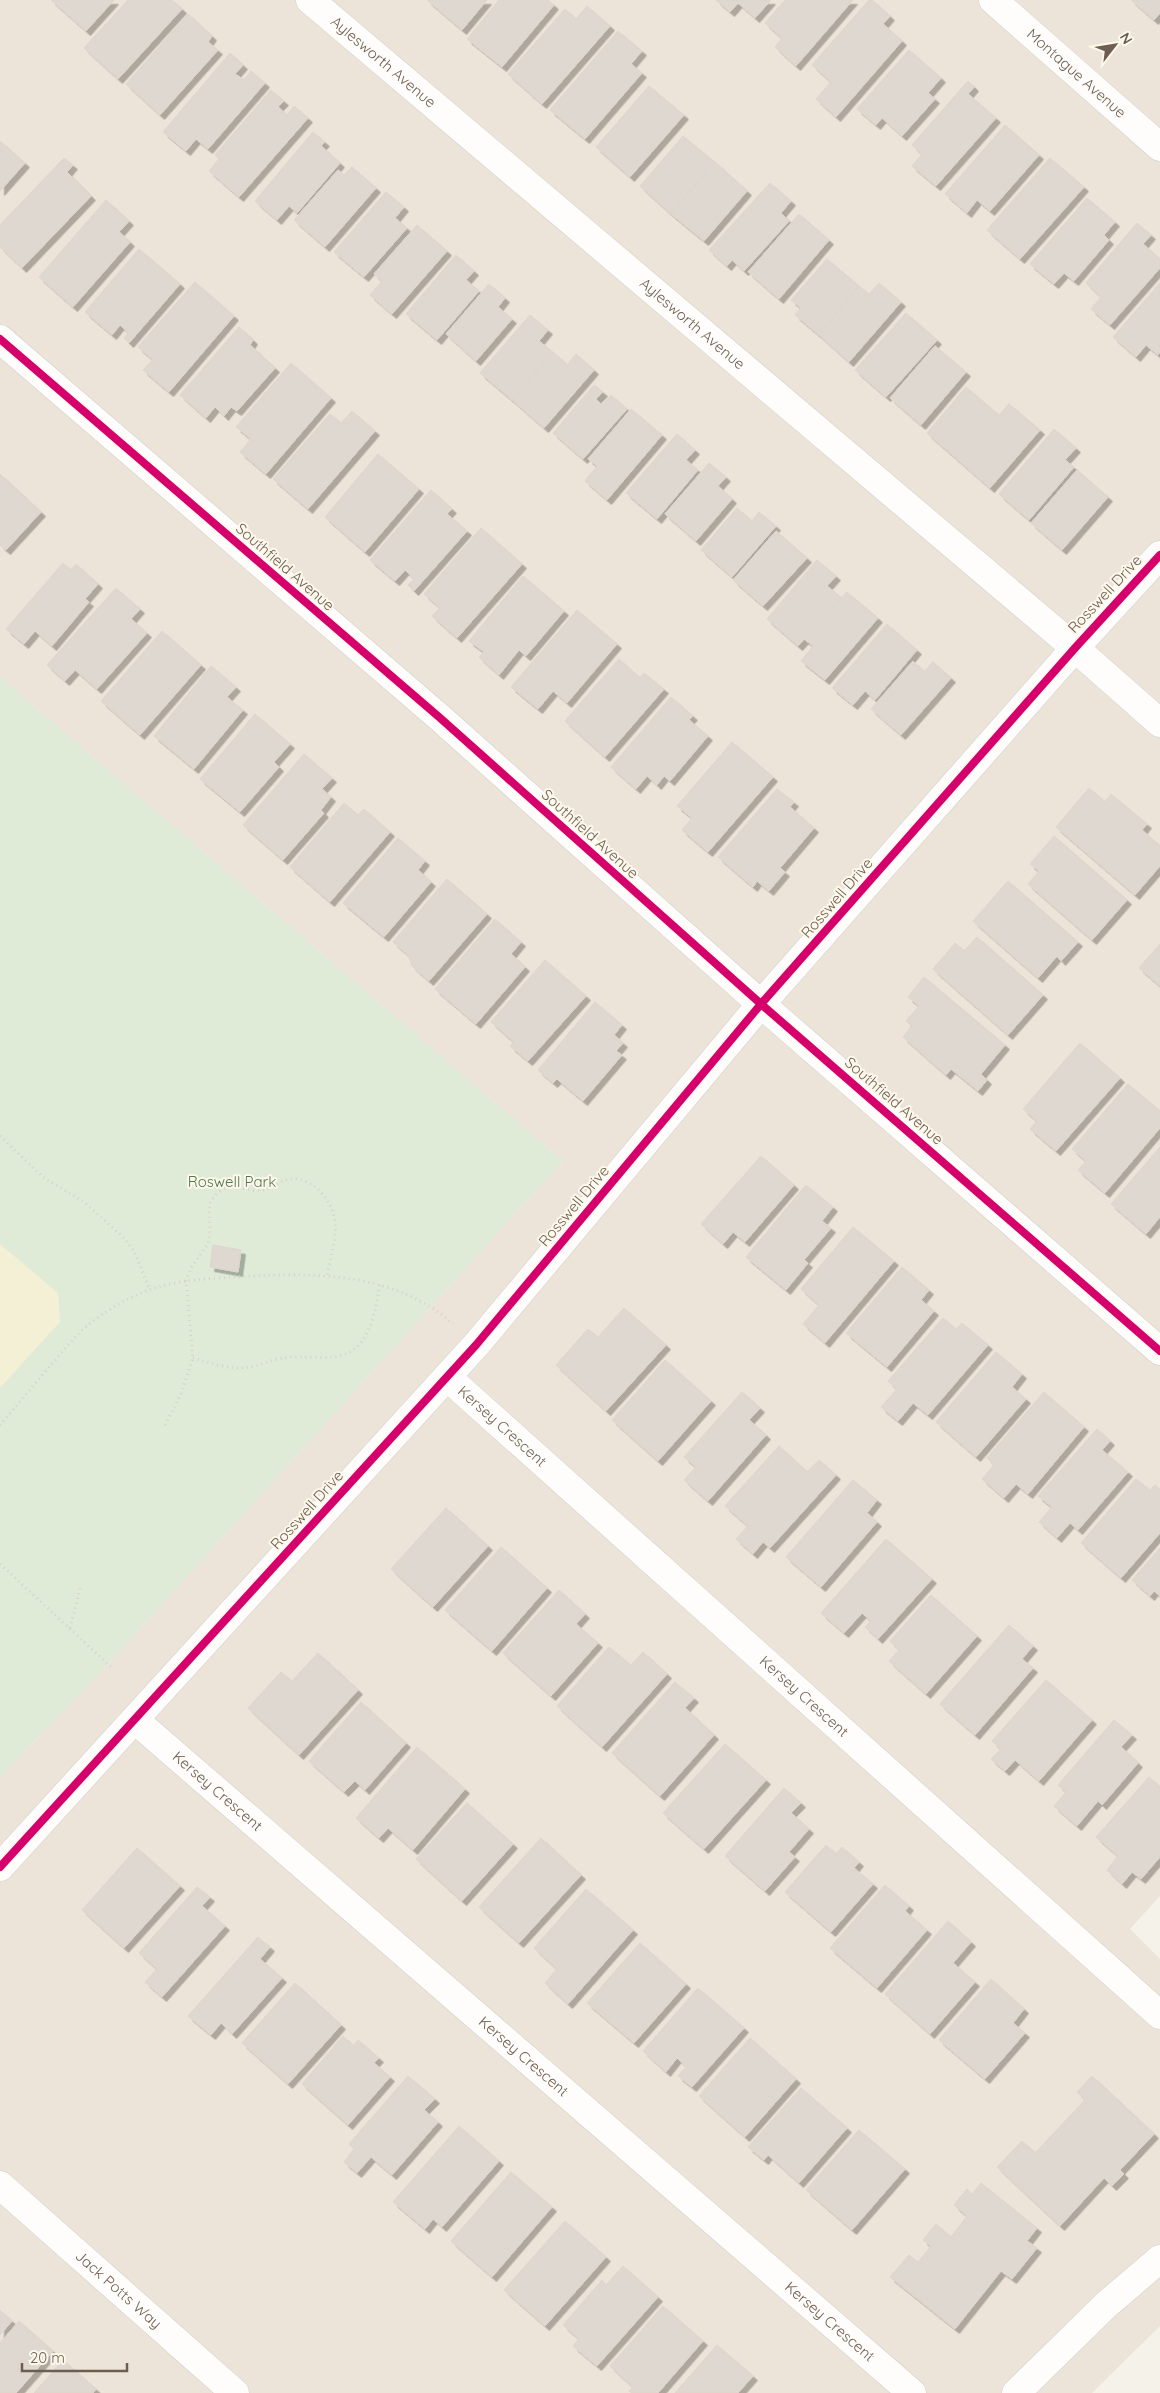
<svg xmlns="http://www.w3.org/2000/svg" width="1160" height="2393" viewBox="0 0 1160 2393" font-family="Quicksand,sans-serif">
	<defs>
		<filter id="shadow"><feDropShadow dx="4.5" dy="4.5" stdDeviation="0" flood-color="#0004"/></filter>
	</defs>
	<rect width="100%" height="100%" fill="#f5f2ea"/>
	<!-- residential -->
	<path fill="#ece4d8" d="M0,0h1160v1896l-30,33 30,30v367l-68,67h-1092v-615l108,-114 455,-503 -563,-484z"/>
	<!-- green -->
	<path fill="#e0ebd7" d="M0,677l563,484 -455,503 -108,114z"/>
	<!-- sand -->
	<path fill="#f4f0d6" d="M0,1244l58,49 2,29 -60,66z"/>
	<!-- building -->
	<g fill="#dfd8d0" stroke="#ddd6cd" filter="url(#shadow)">
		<path d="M51,0h63l-28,31z"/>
		<path d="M128,0h44l10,9 -64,70 -34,-31z"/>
		<path d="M427,0h60l-25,30z"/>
		<path d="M499,0h49l6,5 -52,62 -35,-28z"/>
		<path d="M716,0h55l-16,18 -17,-15 -8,9z"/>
		<path d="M785,0h68l-57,66 -21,-19 7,-9 -17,-15z"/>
		<path d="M869,0h3l18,16 -7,8 19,17 -66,76 -20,-18 15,-17 -19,-17z"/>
		<path d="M1131,0h29v13l-6,7z"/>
		<path d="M587,6l23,20 -68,78 -34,-30 57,-65 11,10z"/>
		<path d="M188,14l24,22 -4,6 10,8 -58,65 -34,-31z"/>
		<path d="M618,31l24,20 -11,13 11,9 -57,66 -35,-29z"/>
		<path d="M909,50l32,28 -13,15 7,6 -33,37 -20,-18 -6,7 -19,-16z"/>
		<path d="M230,53l13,12 -8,9 9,6 7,-9 14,12 -57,66 -12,-10 -10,12 -23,-19z"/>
		<path d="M968,81l6,6 -6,7 28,24 -60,68 -24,-20 10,-12 -10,-9z"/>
		<path d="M649,86l35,29 -54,62 -34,-30z"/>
		<path d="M271,90l13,11 -6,6 9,8 7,-9 14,12 -69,79 -30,-26 10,-12 -4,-4z"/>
		<path d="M1005,125l34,30 -49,56 -13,-11 -10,13 -22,-19z"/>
		<path d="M313,132l12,10 -4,4 19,17 -43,50 -8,-7 -12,14 -22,-19z"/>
		<path d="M683,136l32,26 -44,52 -31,-28z"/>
		<path d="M0,141l25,22 -25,28z"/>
		<path d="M64,158l9,7 -6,7 24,24 -69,72 -22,-21v-22z"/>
		<path d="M1050,158l34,29 -64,72 -33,-29z"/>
		<path d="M715,162l32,29 -43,50 -33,-27z"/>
		<path d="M352,167l24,21 -51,59 -31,-27 44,-50 6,5z"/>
		<path d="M770,183l21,18 -10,12 8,8 -45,50 -12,-11 -5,6 -18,-16z"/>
		<path d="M386,192l18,15 -9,11 12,10 -43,49 -30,-25z"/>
		<path d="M1087,198l28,24 -11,13 5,5 -35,41 -10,-8 -10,11 -24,-20z"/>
		<path d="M106,200l23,21 -10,11 11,10 -57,65 -34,-30z"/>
		<path d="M799,214l30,26 -50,59 -31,-27z"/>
		<path d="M1137,223l14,12 -8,9 17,15v9l-50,57 -19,-16 10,-12 -15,-14z"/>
		<path d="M417,225l30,26 -55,63 -22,-19 12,-14 -8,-7z"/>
		<path d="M139,249l41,35 -51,59 -5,-5 5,-5 -9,-8 -8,10 -27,-23z"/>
		<path d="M456,255l18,16 -8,9 13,11 -42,49 -31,-26z"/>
		<path d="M827,259l32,27 -40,49 -24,-20 6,-7 -10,-8z"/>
		<path d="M195,282l39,34 -65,76 -26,-22 10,-10 -15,-13z"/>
		<path d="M879,283l22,19 -52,60 -30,-27 40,-49 10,8z"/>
		<path d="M1160,283v69l-2,3 -12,-10 -10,12 -23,-20z"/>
		<path d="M489,284l16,14 -7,9 14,12 -36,42 -30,-27z"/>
		<path d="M906,313l31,27 -51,57 -31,-27z"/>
		<path d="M530,315l18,15 -9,11 14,11 -41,48 -32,-27z"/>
		<path d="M239,327l14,13 -3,5 25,23 -38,43 -6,-4 -7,9 -9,-9 -9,11 -26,-23z"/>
		<path d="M935,346l31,26 -45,53 -31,-27z"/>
		<path d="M553,352l14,13 9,-11 18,16 -50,58 -32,-28z"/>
		<path d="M291,363l40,35 -65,76 -26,-22 11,-13 -15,-12z"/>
		<path d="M594,385l9,7 -7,7 6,6 9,-10 16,14 -44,50 -30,-26z"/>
		<path d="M966,387l33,28 10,-11 31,26 -50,58 -63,-55z"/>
		<path d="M631,409l31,26 -55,65 -22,-19 12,-15 -9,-7z"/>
		<path d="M352,411l23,20 -67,78 -35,-30 57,-65 11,9z"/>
		<path d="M1054,429l22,19 -11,12 9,7 -45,53 -30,-26z"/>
		<path d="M677,434l18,16 -9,10 12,10 -41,49 -31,-26z"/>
		<path d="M378,454l41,35 -54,63 -40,-35z"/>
		<path d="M709,463l17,14 -8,9 14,13 -36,42 -31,-27z"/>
		<path d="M1077,470l31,27 -46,53 -31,-27z"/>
		<path d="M0,474l41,38 -35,38 -6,-5z"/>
		<path d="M431,490l21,19 -5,5 20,17 -53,60 -6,-6 6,-6 -9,-9 -10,11 -25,-21z"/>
		<path d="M737,508l15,13 7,-9 17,14 -44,51 -31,-27z"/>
		<path d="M481,528l41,36 -65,74 -25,-22 8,-8 -16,-14z"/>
		<path d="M776,531l31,27 -44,48 -30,-26z"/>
		<path d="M817,560l19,16 -9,10 15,12 -44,48 -31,-27z"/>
		<path d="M63,563l8,7 5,-6 22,20 -13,15 4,3 -37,44 -17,-15 -11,13 -18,-15z"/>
		<path d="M523,576l41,35 -38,45 -7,-6 -20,25 -20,-18 5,-5 -15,-11z"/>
		<path d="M116,588l24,21 -9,10 16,14 -50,56 -22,-19 -10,11 -18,-16z"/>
		<path d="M847,592l31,26 -53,62 -24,-19 12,-15 -9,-7z"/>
		<path d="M577,610l40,34 -50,59 -14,-12 -15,18 -27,-22z"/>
		<path d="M887,624l30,26 -42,50 -10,-9 -12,14 -21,-17z"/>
		<path d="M162,631l39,34 -61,70 -39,-34z"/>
		<path d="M619,659l21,19 4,-5 20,16 -59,68 -40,-36z"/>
		<path d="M913,661l11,11 9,-10 18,16 -50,57 -30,-26z"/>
		<path d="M211,666l25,21 -9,10 16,13 -49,59 -40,-33z"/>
		<path d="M671,697l22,19 -4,4 19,16 -38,45 -6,-5 -7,9 -10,-9 -11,13 -25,-22z"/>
		<path d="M255,714l35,30 -16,18 5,5 -39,45 -40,-33z"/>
		<path d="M732,742l41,35 -65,75 -26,-22 10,-12 -15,-12z"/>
		<path d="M304,754l28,24 -10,11 9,8 -10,13 3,3 -41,47 -40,-35z"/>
		<path d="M1089,788l16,14 6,-8 36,30 -5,6 18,16v20l-25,29 -79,-68z"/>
		<path d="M777,789l17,13 -4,5 24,21 -34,40 5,4 -16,19 -12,-10 -4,6 -35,-30z"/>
		<path d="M344,803l14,12 6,-6 26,23 -60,70 -40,-35z"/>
		<path d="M1054,836l73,64 -35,40 -64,-56 11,-13 -9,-7z"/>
		<path d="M398,838l27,23 -7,9 13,12 -47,55 -41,-34z"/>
		<path d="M447,879l40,35 -58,67 -17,-15 -3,-10 -16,-14z"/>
		<path d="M1008,881l70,61 -17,19 -4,-5 -19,22 -65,-57z"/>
		<path d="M495,919l26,23 -10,12 14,13 -49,57 -41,-35z"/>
		<path d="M977,937l66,58 -35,40 -75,-66 22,-26 9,8z"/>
		<path d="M1160,944v42l-21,-18z"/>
		<path d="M545,960l41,36 -58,65 -18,-15 4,-4 -23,-20z"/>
		<path d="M924,977l81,68 -24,29 6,6 -9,11 -27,-22 -5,6 -43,-38 9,-11 -6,-5 13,-15 -11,-9z"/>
		<path d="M595,1002l27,23 -8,10 9,8 -7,8 6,4 -39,46 -26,-22 -4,4 -15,-13z"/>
		<path d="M1080,1043l40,35 -64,73 -26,-22 7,-8 -14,-12z"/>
		<path d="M1128,1084l32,27v17l-55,65 -27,-23 8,-9 -14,-12z"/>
		<path d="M1160,1147v70l-14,17 -35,-30z"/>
		<path d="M761,1156l33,29 -49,57 -12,-10 -10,12 -22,-20z"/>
		<path d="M806,1185l27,22 -11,14 9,7 -27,32 4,3 -22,27 -40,-33z"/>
		<path d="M853,1227l41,34 -69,82 -22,-19 16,-19 -18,-16z"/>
		<path d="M213,1245l28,5 -3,22 -28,-5z"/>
		<path d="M902,1267l27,23 -8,10 13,11 -47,56 -41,-34z"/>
		<path d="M624,1308l42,37 -60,66 -50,-46 32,-36 10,8z"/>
		<path d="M943,1318l13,11 6,-6 26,22 -60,70 -15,-12 -15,18 -17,-14 16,-18 -9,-8z"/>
		<path d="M996,1352l26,22 -10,13 14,12 -50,58 -40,-35z"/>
		<path d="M665,1360l46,41 -53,60 -46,-41z"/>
		<path d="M742,1392l18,16 -11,12 17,15 -58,66 -24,-21 12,-13 -12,-10z"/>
		<path d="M1044,1392l40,35 -56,67 -12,-10 -12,14 -22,-19 12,-14 -7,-7z"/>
		<path d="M1097,1429l13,12 -8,9 26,22 -50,58 -8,-7 -13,15 -18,-16 13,-15 -14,-11z"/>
		<path d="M779,1446l28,26 12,-12 17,15 -66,73 -7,-6 -10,12 -17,-15 12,-13 -23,-20z"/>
		<path d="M1136,1479l14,11 5,-5 5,4v44l-39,45 -40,-35z"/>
		<path d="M853,1480l24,20 -10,13 10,9 -56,65 -35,-30z"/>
		<path d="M446,1508l42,38 -55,61 -42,-38z"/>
		<path d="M886,1539l46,40 -54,60 -13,-12 6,-6 -9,-8 -18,20 -23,-20z"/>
		<path d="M501,1547l46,41 -55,63 -47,-41z"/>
		<path d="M1160,1548v48l-6,-5 -4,5 -18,-16z"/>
		<path d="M559,1590l26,24 -9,10 22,19 -47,53 -48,-43z"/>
		<path d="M931,1595l46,41 -51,58 -37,-33 10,-11 -9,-9z"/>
		<path d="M1009,1625l24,21 -11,13 11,9 -58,67 -35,-31z"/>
		<path d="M609,1647l22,18 12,-13 24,22 -65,73 -45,-41z"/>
		<path d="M318,1653l40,37 -59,65 -51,-47 33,-36 11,9z"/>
		<path d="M1046,1680l46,40 -53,61 -24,-21 -10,11 -14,-12 10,-10 -9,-8z"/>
		<path d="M675,1682l19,16 -9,10 29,27 -54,61 -48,-43z"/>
		<path d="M361,1702l45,41 -41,47 -10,-9 -11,11 -35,-31z"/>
		<path d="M1114,1720l18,15 -11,12 17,16 -36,42 -4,-4 -21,25 -23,-20 12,-14 -8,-7z"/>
		<path d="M725,1744l41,36 -62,69 -41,-36z"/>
		<path d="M417,1747l48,42 -52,61 -25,-22 -9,10 -23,-20z"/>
		<path d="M1149,1777l11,10v70l-19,22 -9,-7 -10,12 -15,-14 11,-14 -22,-19z"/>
		<path d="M784,1788l17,15 -10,10 18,16 -20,23 6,5 -30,34 -40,-35z"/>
		<path d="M467,1803l46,41 -51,57 -46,-42z"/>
		<path d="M541,1838l40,37 -62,68 -40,-36z"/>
		<path d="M826,1845l10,9 6,-7 17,15 -5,6 19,16 -42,48 -46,-40z"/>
		<path d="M137,1848l43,38 -56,62 -42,-38z"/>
		<path d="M885,1885l24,21 -4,5 22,19 -50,58 -47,-40z"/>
		<path d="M197,1887l13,10 -8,9 23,20 -63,71 -17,-15 12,-13 -18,-16z"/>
		<path d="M586,1889l47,41 -65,74 -23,-21 12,-14 -23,-21z"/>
		<path d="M948,1921l23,21 -18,21 22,19 -45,52 -45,-40z"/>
		<path d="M258,1937l12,10 -10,12 22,19 -50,56 -11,-11 -10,12 -23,-19z"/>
		<path d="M640,1943l46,41 -52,59 -47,-40z"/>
		<path d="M991,1979l33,30 -11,14 12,10 -40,46 -46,-39z"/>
		<path d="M295,1983l46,42 -53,59 -46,-41z"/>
		<path d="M698,1988l46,40 -52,59 -14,-11 8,-9 -9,-9 -11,14 -23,-21z"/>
		<path d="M343,2036l10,10 5,-6 21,18 -5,5 16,14 -42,48 -46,-41z"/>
		<path d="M750,2038l46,41 -51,58 -46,-41z"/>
		<path d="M408,2076l27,23 -11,11 14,12 -46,53 -21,-18 -14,16 -13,-11 10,-13 -5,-5z"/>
		<path d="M1092,2076l62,58 -34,36 4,4 -12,12 -8,-8 -44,48 -63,-59 25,-26 13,12 50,-53 -8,-8z"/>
		<path d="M801,2088l46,40 -48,55 -31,-28 -4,5 -16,-13z"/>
		<path d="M459,2126l40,35 -57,66 -9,-8 -8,10 -32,-27z"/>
		<path d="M859,2130l46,39 -53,61 -46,-40z"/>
		<path d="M511,2172l41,35 -60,70 -41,-36z"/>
		<path d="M981,2183l56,45 -10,13 10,7 -25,31 -11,-8 -46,58 -65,-52 19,-22 9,7 13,-16 -8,-6 13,-16 15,13 16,-21 -13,-11 13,-16 5,5z"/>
		<path d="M565,2221l41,36 -61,69 -41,-36z"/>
		<path d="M623,2266l35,31 -61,69 -24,-20 6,-7 -16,-14 39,-45 4,5z"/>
		<path d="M663,2306l40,35 -45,52h-26l-3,-2 4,-4 -23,-21z"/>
		<path d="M0,2310l12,11 -12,14z"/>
		<path d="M19,2321l34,30 -37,42h-16v-50z"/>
		<path d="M717,2345l36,31 -15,17h-63z"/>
		<path d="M63,2360l33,29 -3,4h-59z"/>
	</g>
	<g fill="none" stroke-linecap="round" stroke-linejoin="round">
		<!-- minor casing -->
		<g stroke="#d3cec7" stroke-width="29">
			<g id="minor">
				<path id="s1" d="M310,0l765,648 85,75"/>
				<path id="s2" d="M993,0l167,147"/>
				<path d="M0,339l439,378 322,287 399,347"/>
				<path id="s3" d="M447,1377l713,638"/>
				<path id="s4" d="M135,1720l777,673"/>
				<path d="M0,1867l476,-522 285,-341 314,-356 85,-93"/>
				<path id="s5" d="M0,2185l235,208"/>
				<path d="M1016,2393l91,-89 53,-45"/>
			</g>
		</g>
		<!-- path -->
		<g stroke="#d6d1cb" stroke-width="3" stroke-dasharray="1 4" stroke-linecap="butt">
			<path d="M0,1136l43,41 41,25 38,34 12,15 16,39"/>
			<path d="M193,1358c15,4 33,11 49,10 14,0 27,-8 41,-10 24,-4 56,7 75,-12 15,-16 18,-41 22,-61"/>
			<path d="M0,1425c17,-20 34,-40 51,-60 14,-16 27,-34 45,-46 16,-12 34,-22 53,-29 27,-10 57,-11 85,-13 75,-5 160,-6 219,47"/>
			<path d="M165,1425l16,-31 12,-36 -7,-77 5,-13 17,-24 2,-11 -1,-29c20,-30 29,-11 54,-14 10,-1 17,-10 28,-11 9,-1 21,4 28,11 26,27 15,52 8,85"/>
			<path d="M0,1564l111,103"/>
			<path d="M70,1628l11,-43"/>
		</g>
		<!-- minor -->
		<use href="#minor" stroke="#fefdfc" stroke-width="28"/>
		<!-- cycleway casing -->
		<g stroke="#fcf8ec" stroke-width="11">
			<g id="cycleway">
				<path d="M0,339l439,378 322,287 399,347"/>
				<path d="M0,1867l476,-522 285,-341 314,-356 85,-93"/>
			</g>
		</g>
		<!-- cycleway -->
		<use href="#cycleway" stroke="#d6006c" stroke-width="8"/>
	</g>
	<g text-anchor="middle" stroke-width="4" stroke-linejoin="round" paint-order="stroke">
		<!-- street labels -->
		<g font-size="15" fill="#6f5e4f" stroke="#fcf8ec">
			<text dy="5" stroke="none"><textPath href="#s1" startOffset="96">Aylesworth Avenue</textPath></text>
			<text dy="5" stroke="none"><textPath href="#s2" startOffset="111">Montague Avenue</textPath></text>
			<text dy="5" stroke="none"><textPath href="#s1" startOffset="501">Aylesworth Avenue</textPath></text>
			<text transform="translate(285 567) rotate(41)" y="5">Southfield Avenue</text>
			<text transform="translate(1105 594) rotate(-47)" y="5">Rosswell Drive</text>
			<text transform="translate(590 834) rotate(42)" y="5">Southfield Avenue</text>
			<text transform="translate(837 898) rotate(-49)" y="5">Rosswell Drive</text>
			<text transform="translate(894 1101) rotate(41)" y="5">Southfield Avenue</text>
			<text transform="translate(574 1206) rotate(-50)" y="5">Rosswell Drive</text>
			<text dy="5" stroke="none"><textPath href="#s3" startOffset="74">Kersey Crescent</textPath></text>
			<text transform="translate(307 1510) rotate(-48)" y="5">Rosswell Drive</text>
			<text dy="5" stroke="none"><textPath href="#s3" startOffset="479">Kersey Crescent</textPath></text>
			<text dy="5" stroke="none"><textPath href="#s4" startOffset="109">Kersey Crescent</textPath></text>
			<text dy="5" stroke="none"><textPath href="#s4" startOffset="514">Kersey Crescent</textPath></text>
			<text dy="5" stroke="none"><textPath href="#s5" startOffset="158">Jack Potts Way</textPath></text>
			<text dy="5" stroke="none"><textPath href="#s4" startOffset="919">Kersey Crescent</textPath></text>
		</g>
		<!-- park labels -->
		<g font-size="15" fill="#53794b" stroke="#fcf8ec">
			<text x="232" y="1187">Roswell Park</text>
		</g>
	</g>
	<!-- north arrow -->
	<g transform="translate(1115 45) rotate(59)" stroke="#fcf8ec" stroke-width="4" paint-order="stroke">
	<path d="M0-4L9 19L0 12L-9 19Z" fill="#6f5e4f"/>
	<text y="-8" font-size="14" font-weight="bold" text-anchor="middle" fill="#6f5e4f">N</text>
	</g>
	<!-- scale -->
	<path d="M22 2363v8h105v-8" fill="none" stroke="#6f5e4f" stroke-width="2.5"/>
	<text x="30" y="2363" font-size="15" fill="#6f5e4f" stroke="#fcf8ec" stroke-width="4" paint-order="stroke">20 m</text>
</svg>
